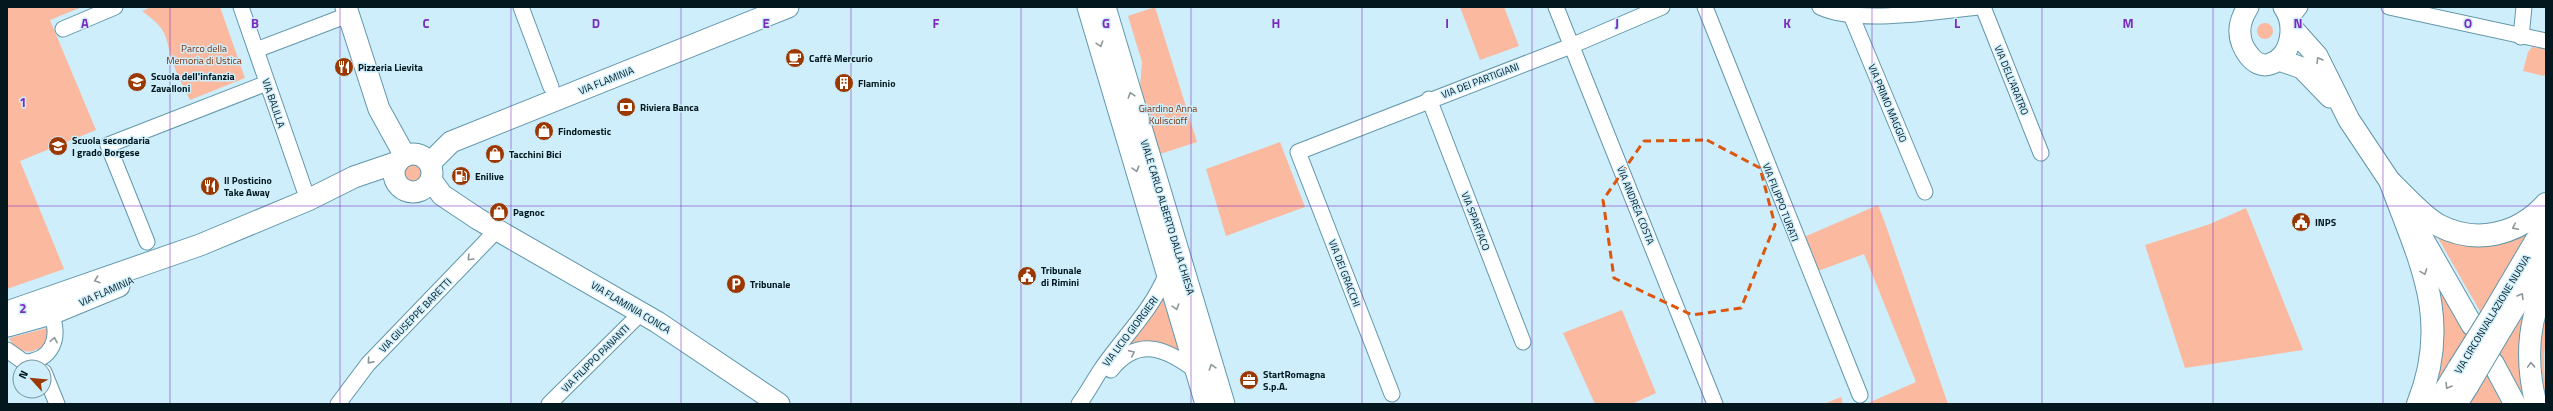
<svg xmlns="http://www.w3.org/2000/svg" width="2553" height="411" viewBox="0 0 2553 411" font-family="'Titillium Web',sans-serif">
	<rect width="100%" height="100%" fill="#ceeefb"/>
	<!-- green -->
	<g fill="#fbb99f">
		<path d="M7,7h75l-32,13 46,110 -76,31 44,108 -57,20z"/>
		<path d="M151,7h69l25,71 -55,22c-6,-12 -13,-25 -17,-37 -9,-30 -4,-32 -31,-52z"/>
		<path d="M1155,7l42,135 -37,12 -20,-67 2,-25 -14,-46z"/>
		<path d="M1460,7h44l15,39 -39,14z"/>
		<circle cx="2265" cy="31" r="8"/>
		<path d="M2532,47l14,2v24l-2,3 -21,-5 5,-19z"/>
		<path d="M1280,142l25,65 -79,29 -20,-67z"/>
		<circle cx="413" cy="173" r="11"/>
		<path d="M1878,205l7,18 63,181h-82l50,-22 -52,-128 -46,17 -14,-34z"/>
		<path d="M2246,208l57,142 -118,18 -40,-123 65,-21z"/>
		<path d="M2535,225l-54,88 -47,-82z"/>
		<path d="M2433,276l34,60 -40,68z"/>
		<path d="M1165,297l18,58c-20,-9 -34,-16 -56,-10z"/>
		<path d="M2546,303v41c-4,7 0,48 0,60l-8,-66z"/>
		<path d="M2526,309l2,95 -29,-51z"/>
		<path d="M1622,310l34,83 -24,11h-37l-32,-71z"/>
		<path d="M47,328v13c-12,15 -30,14 -38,-3z"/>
		<path d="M2485,372l17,32h-36z"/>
		<path d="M1841,397l2,7h-19z"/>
	</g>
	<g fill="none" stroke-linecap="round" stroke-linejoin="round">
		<!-- street casing -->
		<g stroke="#6197aa" stroke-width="17">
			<g id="street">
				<path d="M241,7l67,193"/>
				<path d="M521,7l30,80"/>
				<path d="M1556,7l159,397"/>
				<path d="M1705,7l155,388"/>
				<path d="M1820,7c38,18 117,4 159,0"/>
				<path d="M1983,7l58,146"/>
				<path d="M2389,7l157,34"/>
				<path d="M1851,15l74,177"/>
				<path d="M2291,19l9,-12"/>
				<path d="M63,29l52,-22"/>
				<path d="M2521,37l3,-30"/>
				<path d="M256,50l92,-35"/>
				<path d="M1429,99l94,243"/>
				<path d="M147,242l-39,-97 159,-62"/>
				<path d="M7,350l17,12c28,-1 37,-24 27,-48"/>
				<path d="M1111,370c27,-34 55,-22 85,1"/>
				<path d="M44,372l13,32"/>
				<path d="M1392,394l-94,-242 273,-106 91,-39"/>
				<path d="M338,404l30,-40 129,-134"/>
				<path d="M549,404l93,-92"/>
				<path d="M1079,404c8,-11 14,-22 21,-33 22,-33 51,-59 66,-96"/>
			</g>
		</g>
		<!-- secondary casing -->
		<g stroke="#6197aa" stroke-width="23">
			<g id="secondary">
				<path d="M346,7l33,102 26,47"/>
				<path d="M1088,7l118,397"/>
				<path d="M1105,7l119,397"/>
				<path d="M2248,7c-5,8 -9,16 -8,26 0,13 14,37 30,31 23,-7 26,-40 14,-57"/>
				<path d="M2292,28l25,28 32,64 42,63 81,142"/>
				<path d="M2279,60l23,8 28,29"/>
				<circle cx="413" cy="173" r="19"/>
				<path d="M430,163l21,-21 337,-135"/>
				<path d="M431,180l11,15 36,24 179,103 122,82"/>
				<path d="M7,312l193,-67 108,-45 46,-23 44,-15"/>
				<path d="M8,326l43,-12 68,-28"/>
				<path d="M2493,363l22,41"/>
				<path d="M2536,404c-10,-40 -9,-82 10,-119"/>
			</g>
		</g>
		<!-- primary casing -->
		<g stroke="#6197aa" stroke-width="24">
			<g id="primary">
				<path d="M2391,183c29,79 61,136 27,221"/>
				<path d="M2392,184c14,13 30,32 46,41 38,20 80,10 108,-21"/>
				<path d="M2491,317l55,-93"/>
				<path d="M2501,329l45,-74"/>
				<path d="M2437,404l22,-36"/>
				<path d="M2456,404l12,-19"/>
			</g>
		</g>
		<!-- street -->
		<use href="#street" stroke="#fff" stroke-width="15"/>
		<!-- secondary -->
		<use href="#secondary" stroke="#fff" stroke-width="21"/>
		<!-- primary -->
		<use href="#primary" stroke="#fff" stroke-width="22"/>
		<!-- primary-bridge casing -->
		<g stroke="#6197aa" stroke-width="24" stroke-linecap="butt">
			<g id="primary-bridge">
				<path d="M2459,368l32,-51"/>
				<path d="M2468,385l33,-56"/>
			</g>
		</g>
		<!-- primary-bridge -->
		<use href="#primary-bridge" stroke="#fff" stroke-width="22"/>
	</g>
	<!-- one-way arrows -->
	<defs><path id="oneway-chevron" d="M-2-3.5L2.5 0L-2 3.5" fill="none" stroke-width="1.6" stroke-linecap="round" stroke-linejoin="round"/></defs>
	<g stroke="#8d979a">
		<use href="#oneway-chevron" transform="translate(1100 44) rotate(72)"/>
		<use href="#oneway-chevron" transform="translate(2319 60) rotate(-121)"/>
		<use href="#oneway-chevron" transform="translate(1131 95) rotate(-107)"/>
		<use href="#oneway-chevron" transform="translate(1136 169) rotate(74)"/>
		<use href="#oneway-chevron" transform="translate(2515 227) rotate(154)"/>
		<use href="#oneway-chevron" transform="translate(470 258) rotate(134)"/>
		<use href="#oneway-chevron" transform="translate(2424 272) rotate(70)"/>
		<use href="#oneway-chevron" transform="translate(97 280) rotate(161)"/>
		<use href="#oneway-chevron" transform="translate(2521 296) rotate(-59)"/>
		<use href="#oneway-chevron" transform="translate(1176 307) rotate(73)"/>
		<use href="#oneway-chevron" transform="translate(54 340) rotate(-79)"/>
		<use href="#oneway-chevron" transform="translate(1132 353) rotate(-25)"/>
		<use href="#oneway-chevron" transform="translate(370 361) rotate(132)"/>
		<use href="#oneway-chevron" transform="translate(2531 365) rotate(-92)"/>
		<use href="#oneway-chevron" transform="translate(1212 367) rotate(-107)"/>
		<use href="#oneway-chevron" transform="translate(2448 386) rotate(121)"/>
	</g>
	<!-- marked area -->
	<path fill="none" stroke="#dc560d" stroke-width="3" stroke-dasharray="8 5" stroke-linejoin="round" d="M1707,140l53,28 15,57 -34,83 -49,7 -78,-37 -11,-78 41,-59z"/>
	<!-- grid -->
	<path fill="none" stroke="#7b2cbf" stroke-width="1" stroke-opacity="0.55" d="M170,7v397M340,7v397M511,7v397M681,7v397M851,7v397M1021,7v397M1191,7v397M1362,7v397M1532,7v397M1702,7v397M1872,7v397M2042,7v397M2213,7v397M2383,7v397M7,206h2539"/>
	<!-- icons -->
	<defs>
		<g id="cafe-disc" transform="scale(1)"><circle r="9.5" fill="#9b3800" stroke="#ceeefb"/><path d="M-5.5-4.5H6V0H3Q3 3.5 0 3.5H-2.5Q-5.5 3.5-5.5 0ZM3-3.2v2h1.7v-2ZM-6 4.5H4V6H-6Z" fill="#fff"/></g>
		<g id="restaurant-disc" transform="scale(1)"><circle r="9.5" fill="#9b3800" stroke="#ceeefb"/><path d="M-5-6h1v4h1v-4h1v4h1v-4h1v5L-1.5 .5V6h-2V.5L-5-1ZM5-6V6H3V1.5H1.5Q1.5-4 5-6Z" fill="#fff"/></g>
		<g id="school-disc" transform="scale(1)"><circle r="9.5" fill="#9b3800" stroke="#ceeefb"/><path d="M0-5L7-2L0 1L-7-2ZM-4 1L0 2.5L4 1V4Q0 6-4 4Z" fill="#fff"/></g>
		<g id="building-disc" transform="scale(1)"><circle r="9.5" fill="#9b3800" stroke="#ceeefb"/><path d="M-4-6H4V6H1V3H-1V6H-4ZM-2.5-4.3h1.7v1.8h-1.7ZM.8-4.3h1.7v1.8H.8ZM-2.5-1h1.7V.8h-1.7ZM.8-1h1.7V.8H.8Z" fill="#fff"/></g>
		<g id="bank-disc" transform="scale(1)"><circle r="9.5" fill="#9b3800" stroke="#ceeefb"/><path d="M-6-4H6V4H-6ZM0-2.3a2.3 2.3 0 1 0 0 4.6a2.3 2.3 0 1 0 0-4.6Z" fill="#fff"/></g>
		<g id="shop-disc" transform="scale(1)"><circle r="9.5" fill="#9b3800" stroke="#ceeefb"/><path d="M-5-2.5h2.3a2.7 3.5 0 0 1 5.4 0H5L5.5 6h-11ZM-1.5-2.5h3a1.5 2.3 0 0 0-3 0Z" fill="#fff"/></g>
		<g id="fuel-disc" transform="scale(1)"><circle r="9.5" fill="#9b3800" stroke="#ceeefb"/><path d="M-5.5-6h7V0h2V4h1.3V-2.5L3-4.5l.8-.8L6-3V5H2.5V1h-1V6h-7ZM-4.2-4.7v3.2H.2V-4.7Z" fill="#fff"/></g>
		<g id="civic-disc" transform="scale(1)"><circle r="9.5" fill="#9b3800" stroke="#ceeefb"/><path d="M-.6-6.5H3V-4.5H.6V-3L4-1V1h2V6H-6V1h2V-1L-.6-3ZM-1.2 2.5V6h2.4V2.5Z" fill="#fff"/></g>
		<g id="parking-disc" transform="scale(1)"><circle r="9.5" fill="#9b3800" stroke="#ceeefb"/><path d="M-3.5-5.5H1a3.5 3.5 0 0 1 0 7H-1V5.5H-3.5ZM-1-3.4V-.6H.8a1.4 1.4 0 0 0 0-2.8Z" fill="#fff"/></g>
		<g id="office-disc" transform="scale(1)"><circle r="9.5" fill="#9b3800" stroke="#ceeefb"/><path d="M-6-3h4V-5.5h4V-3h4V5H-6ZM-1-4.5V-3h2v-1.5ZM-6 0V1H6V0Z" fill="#fff"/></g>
	</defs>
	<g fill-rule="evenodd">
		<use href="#cafe-disc" x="795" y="58"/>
		<use href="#restaurant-disc" x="344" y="67"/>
		<use href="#school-disc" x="137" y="82"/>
		<use href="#building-disc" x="844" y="83"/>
		<use href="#bank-disc" x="626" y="107"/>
		<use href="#shop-disc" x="544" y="131"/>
		<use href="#school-disc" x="58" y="146"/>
		<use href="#shop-disc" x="495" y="154"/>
		<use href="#fuel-disc" x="461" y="176"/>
		<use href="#restaurant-disc" x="210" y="186"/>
		<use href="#shop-disc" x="499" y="212"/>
		<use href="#civic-disc" x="2301" y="222"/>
		<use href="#civic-disc" x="1027" y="276"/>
		<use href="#parking-disc" x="736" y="284"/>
		<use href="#office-disc" x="1249" y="380"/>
	</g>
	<g text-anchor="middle" stroke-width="3" stroke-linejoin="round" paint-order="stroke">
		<!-- park labels -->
		<g font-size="10" fill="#7d300b" stroke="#ceeefb">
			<text x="204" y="52">Parco della<tspan x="204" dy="12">Memoria di Ustica</tspan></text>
			<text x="1168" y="112">Giardino Anna<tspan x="1168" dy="12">Kuliscioff</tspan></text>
		</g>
		<!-- poi labels -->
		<g font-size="10" font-weight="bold" fill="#02171e" stroke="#ceeefb" text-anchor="start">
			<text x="809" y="62">Caffè Mercurio</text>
			<text x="358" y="71">Pizzeria Lievita</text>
			<text x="151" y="80">Scuola dell'infanzia<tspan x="151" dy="12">Zavalloni</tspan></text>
			<text x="858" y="87">Flaminio</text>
			<text x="640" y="111">Riviera Banca</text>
			<text x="558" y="135">Findomestic</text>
			<text x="72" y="144">Scuola secondaria<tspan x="72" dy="12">I grado Borgese</tspan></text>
			<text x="509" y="158">Tacchini Bici</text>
			<text x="475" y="180">Enilive</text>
			<text x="224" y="184">Il Posticino<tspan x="224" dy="12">Take Away</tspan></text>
			<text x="513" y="216">Pagnoc</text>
			<text x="2315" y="226">INPS</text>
			<text x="1041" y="274">Tribunale<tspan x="1041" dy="12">di Rimini</tspan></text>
			<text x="750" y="288">Tribunale</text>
			<text x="1263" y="378">StartRomagna<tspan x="1263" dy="12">S.p.A.</tspan></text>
		</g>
		<!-- street labels -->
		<g font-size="10" fill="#02171e" stroke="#ceeefb">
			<text transform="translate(606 80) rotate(-22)" y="4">VIA FLAMINIA</text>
			<text transform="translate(1480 80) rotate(-21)" y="4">VIA DEI PARTIGIANI</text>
			<text transform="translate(2012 80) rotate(68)" y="4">VIA DELL'ARATRO</text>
			<text transform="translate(274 103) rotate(71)" y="4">VIA BALILLA</text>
			<text transform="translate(1888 103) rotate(67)" y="4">VIA PRIMO MAGGIO</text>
			<text transform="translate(1781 202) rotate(69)" y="4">VIA FILIPPO TURATI</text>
			<text transform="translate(1636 205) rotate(68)" y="4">VIA ANDREA COSTA</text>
			<text transform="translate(1168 217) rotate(73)" y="4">VIALE CARLO ALBERTO DALLA CHIESA</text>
			<text transform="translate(1476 221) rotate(69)" y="4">VIA SPARTACO</text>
			<text transform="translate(1345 273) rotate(69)" y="4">VIA DEI GRACCHI</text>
			<text transform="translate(106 291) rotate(-24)" y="4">VIA FLAMINIA</text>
			<text transform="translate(631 307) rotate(31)" y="4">VIA FLAMINIA CONCA</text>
			<text transform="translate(2492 314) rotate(-59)" y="4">VIA CIRCONVALLAZIONE NUOVA</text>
			<text transform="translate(415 315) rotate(-46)" y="4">VIA GIUSEPPE BARETTI</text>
			<text transform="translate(1130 331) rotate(-53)" y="4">VIA LICIO GIORGIERI</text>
			<text transform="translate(595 358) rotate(-45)" y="4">VIA FILIPPO PANANTI</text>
		</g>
	</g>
	<g font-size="13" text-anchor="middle" font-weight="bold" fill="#7b2cbf" stroke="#ceeefb" stroke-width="3" stroke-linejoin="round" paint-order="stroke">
		<text x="85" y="28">A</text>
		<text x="255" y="28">B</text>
		<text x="426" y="28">C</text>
		<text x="596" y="28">D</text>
		<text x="766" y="28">E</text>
		<text x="936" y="28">F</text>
		<text x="1106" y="28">G</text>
		<text x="1276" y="28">H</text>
		<text x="1447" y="28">I</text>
		<text x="1617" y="28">J</text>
		<text x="1787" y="28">K</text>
		<text x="1957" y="28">L</text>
		<text x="2128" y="28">M</text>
		<text x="2298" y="28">N</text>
		<text x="2468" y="28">O</text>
		<text x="23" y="107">1</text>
		<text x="23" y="313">2</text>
	</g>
	<!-- border -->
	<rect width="2553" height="411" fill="none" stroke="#02171e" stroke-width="16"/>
	<!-- north arrow -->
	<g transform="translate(32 379) rotate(297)"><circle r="19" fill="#ceeefb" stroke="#7c98a3"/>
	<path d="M0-3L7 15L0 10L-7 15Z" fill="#9b3800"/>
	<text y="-6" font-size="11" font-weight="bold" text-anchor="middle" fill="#02171e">N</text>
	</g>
</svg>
